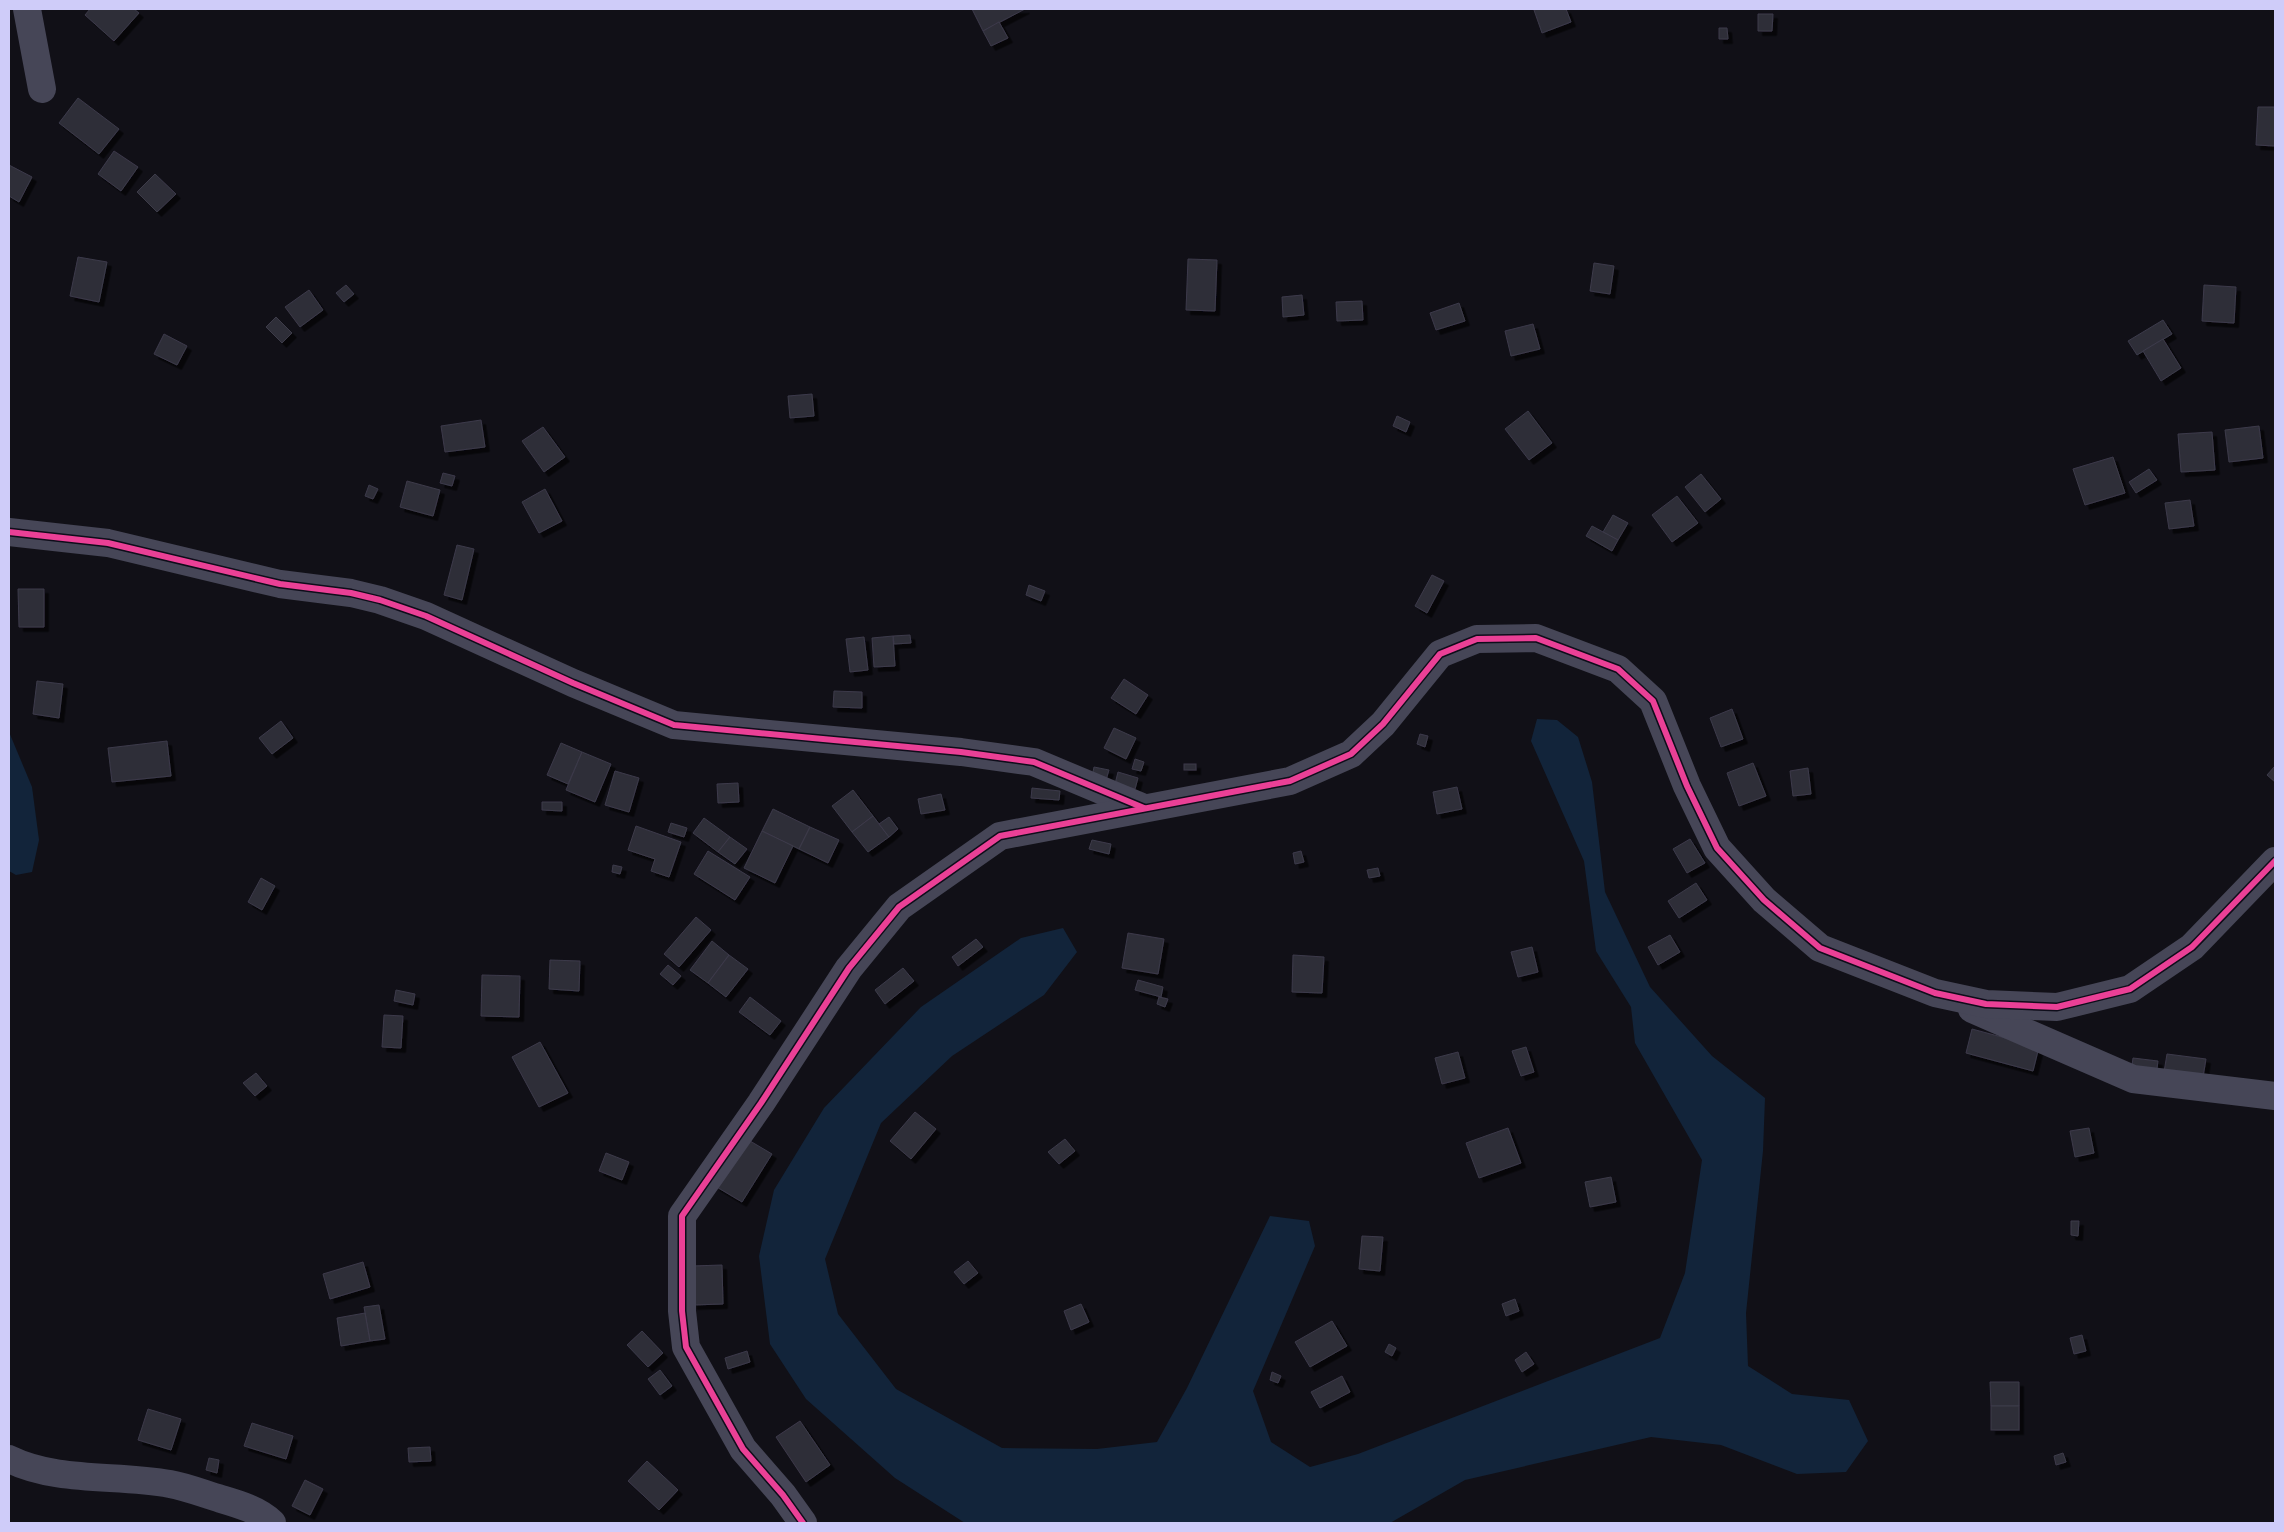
<svg xmlns="http://www.w3.org/2000/svg" width="2284" height="1532" viewBox="0 0 2284 1532" font-family="'Nunito Sans',sans-serif">
	<defs>
		<filter id="shadow"><feDropShadow dx="4.5" dy="4.5" stdDeviation="0" flood-color="#0009"/></filter>
	</defs>
	<rect width="100%" height="100%" fill="#111017"/>
	<!-- water -->
	<g fill="#12243a">
		<path d="M1537,719l20,1 21,17 14,45 13,110 45,95 62,69 53,42 -2,53 -17,162 2,53 44,28 57,6 19,41 -22,31 -49,2 -76,-29 -70,-8 -186,43 -75,43h-425l-70,-45 -89,-79 -36,-55 -11,-88 15,-66 50,-82 97,-101 100,-69 42,-10 14,24 -33,43 -92,61 -71,67 -56,136 13,55 58,75 106,59 95,1 60,-7 30,-54 83,-172 39,5 6,25 -62,145 18,51 39,25 48,-13 302,-116 25,-65 17,-113 -67,-117 -4,-36 -35,-56 -12,-90 -53,-120z"/>
		<path d="M9,732l23,55 7,53 -7,32 -16,3 -7,-4z"/>
	</g>
	<!-- building -->
	<g fill="#2f2e39" stroke="#3c3a4a" filter="url(#shadow)">
		<path d="M90,9h44l5,4 -25,28 -29,-26z"/>
		<path d="M972,9h53l-42,22z"/>
		<path d="M1538,9h28l5,13 -29,11 -8,-23z"/>
		<path d="M1758,14h15l-1,17h-14z"/>
		<path d="M999,22l9,16 -17,8 -8,-15z"/>
		<path d="M1719,28h8l1,11h-9z"/>
		<path d="M78,98l41,31 -20,25 -40,-31z"/>
		<path d="M2258,107h17v39l-19,-1z"/>
		<path d="M114,151l24,16 -17,24 -23,-17z"/>
		<path d="M9,165l23,12 -13,25 -10,-6z"/>
		<path d="M155,174l21,20 -19,18 -20,-20z"/>
		<path d="M78,257l29,5 -8,40 -29,-6z"/>
		<path d="M1188,259l29,1 -2,51 -29,-1z"/>
		<path d="M1594,263l20,3 -4,28 -20,-3z"/>
		<path d="M346,285l8,9 -10,8 -8,-9z"/>
		<path d="M2204,285l32,2 -2,36 -32,-2z"/>
		<path d="M309,290l14,20 -23,17 -15,-20z"/>
		<path d="M1302,295l2,20 -21,2 -1,-20z"/>
		<path d="M1362,301l1,19 -26,1 -1,-19z"/>
		<path d="M1459,303l6,18 -29,9 -6,-17z"/>
		<path d="M276,317l16,16 -10,10 -16,-16z"/>
		<path d="M2163,320l9,14 -35,21 -9,-14z"/>
		<path d="M1533,324l7,25 -29,7 -6,-25z"/>
		<path d="M164,334l23,12 -10,19 -23,-11z"/>
		<path d="M2163,339l18,29 -20,13 -18,-30z"/>
		<path d="M812,394l2,22 -24,2 -2,-22z"/>
		<path d="M1528,411l24,32 -23,17 -24,-31z"/>
		<path d="M1397,416l13,6 -4,10 -13,-6z"/>
		<path d="M481,420l4,27 -40,5 -4,-26z"/>
		<path d="M2259,426l4,32 -34,4 -4,-32z"/>
		<path d="M543,427l22,30 -21,15 -22,-31z"/>
		<path d="M2212,432l3,38 -34,2 -3,-38z"/>
		<path d="M2113,457l12,36 -40,12 -12,-36z"/>
		<path d="M2149,469l8,11 -21,13 -7,-11z"/>
		<path d="M443,473l12,3 -3,10 -12,-3z"/>
		<path d="M1701,474l20,25 -16,13 -20,-25z"/>
		<path d="M407,481l33,9 -7,26 -33,-9z"/>
		<path d="M369,485l9,4 -5,10 -8,-3z"/>
		<path d="M545,489l17,32 -23,12 -17,-31z"/>
		<path d="M1677,496l21,27 -26,19 -20,-27z"/>
		<path d="M2190,500l4,26 -25,3 -4,-26z"/>
		<path d="M1613,515l15,8 -10,17 -15,-8z"/>
		<path d="M1592,526l26,14 -6,11 -26,-15z"/>
		<path d="M457,545l17,4 -12,51 -18,-5z"/>
		<path d="M1432,575l12,6 -17,32 -12,-7z"/>
		<path d="M1029,585l16,6 -4,10 -15,-6z"/>
		<path d="M18,589h26v38h-25z"/>
		<path d="M910,635l1,8 -17,1 -1,-8z"/>
		<path d="M893,636l2,30 -21,1 -2,-29z"/>
		<path d="M864,637l4,33 -18,2 -4,-33z"/>
		<path d="M1124,679l24,16 -12,19 -25,-16z"/>
		<path d="M37,681l26,3 -4,34 -26,-4z"/>
		<path d="M834,691l28,1v16l-29,-1z"/>
		<path d="M1732,709l11,30 -22,8 -11,-29z"/>
		<path d="M281,721l12,17 -21,16 -13,-16z"/>
		<path d="M1114,728l22,10 -10,21 -22,-11z"/>
		<path d="M1420,734l8,2 -3,11 -8,-3z"/>
		<path d="M167,741l4,35 -59,6 -4,-34z"/>
		<path d="M561,743l21,9 -14,32 -21,-9z"/>
		<path d="M582,752l29,12 -16,38 -29,-12z"/>
		<path d="M1135,759l9,3 -3,9 -9,-2z"/>
		<path d="M1753,763l13,33 -27,10 -12,-33z"/>
		<rect x="1184" y="764" width="12" height="6"/>
		<path d="M2275,766v16l-8,-7z"/>
		<path d="M1094,767l15,3 -3,10 -14,-3z"/>
		<path d="M1808,768l3,26 -18,2 -3,-25z"/>
		<path d="M615,771l24,7 -10,34 -24,-7z"/>
		<path d="M1118,772l20,6 -3,11 -20,-5z"/>
		<path d="M738,783l1,19 -21,1 -1,-19z"/>
		<path d="M1457,787l5,22 -25,5 -4,-22z"/>
		<path d="M1032,788l28,3 -1,9 -28,-2z"/>
		<path d="M853,790l20,26 -21,16 -20,-26z"/>
		<path d="M941,794l4,16 -24,4 -3,-15z"/>
		<path d="M542,802h20v9l-20,-1z"/>
		<path d="M773,809l37,18 -11,22 -37,-18z"/>
		<path d="M873,816l16,21 -21,15 -16,-20z"/>
		<path d="M889,817l9,12 -9,8 -10,-13z"/>
		<path d="M704,818l26,19 -12,15 -25,-19z"/>
		<path d="M671,823l16,5 -3,9 -16,-5z"/>
		<path d="M636,826l45,16 -12,35 -18,-6 4,-12 -27,-9z"/>
		<path d="M810,827l29,13 -11,23 -29,-14z"/>
		<path d="M762,831l31,15 -18,37 -31,-15z"/>
		<path d="M730,837l17,12 -12,15 -17,-12z"/>
		<path d="M1690,839l15,24 -18,10 -14,-24z"/>
		<path d="M1092,840l19,4 -2,10 -20,-5z"/>
		<path d="M708,851l42,26 -15,23 -41,-26z"/>
		<path d="M1301,851l3,11 -9,2 -2,-11z"/>
		<path d="M613,865l9,2 -2,7 -8,-2z"/>
		<path d="M1378,868l2,8 -11,2 -2,-8z"/>
		<path d="M261,878l14,8 -13,24 -14,-8z"/>
		<path d="M1696,883l11,17 -28,18 -11,-17z"/>
		<path d="M696,917l15,13 -32,37 -15,-13z"/>
		<path d="M1128,933l36,6 -6,35 -36,-6z"/>
		<path d="M1670,935l10,17 -22,13 -10,-18z"/>
		<path d="M976,939l7,8 -25,19 -6,-9z"/>
		<path d="M712,941l17,14 -21,28 -18,-13z"/>
		<path d="M1532,947l6,25 -20,5 -7,-25z"/>
		<path d="M729,955l19,14 -22,28 -18,-14z"/>
		<path d="M1293,955l31,2 -2,36 -30,-1z"/>
		<path d="M550,960l30,1 -1,30 -30,-2z"/>
		<path d="M668,965l13,11 -8,9 -13,-11z"/>
		<path d="M903,968l11,13 -29,23 -10,-14z"/>
		<path d="M482,975l38,1 -1,41 -38,-1z"/>
		<path d="M1138,980l25,7 -2,10 -26,-7z"/>
		<path d="M396,990l19,4 -2,11 -19,-4z"/>
		<path d="M750,997l31,24 -11,14 -31,-23z"/>
		<path d="M1159,997l9,2 -3,8 -8,-3z"/>
		<path d="M384,1015l19,1 -2,32 -19,-1z"/>
		<path d="M1972,1029l67,18 -6,24 -67,-18z"/>
		<path d="M540,1042l28,51 -29,14 -27,-50z"/>
		<path d="M1526,1047l8,25 -13,4 -9,-25z"/>
		<path d="M1458,1052l7,26 -23,6 -7,-26z"/>
		<path d="M2167,1054l39,5 -4,24 -39,-5z"/>
		<path d="M2133,1058l25,3 -2,15 -25,-3z"/>
		<path d="M256,1073l11,13 -12,10 -12,-13z"/>
		<path d="M915,1112l21,17 -25,30 -21,-18z"/>
		<path d="M1508,1128l13,35 -42,15 -13,-35z"/>
		<path d="M2089,1128l5,25 -19,4 -5,-26z"/>
		<path d="M745,1138l27,16 -30,48 -27,-16z"/>
		<path d="M1065,1139l10,12 -16,13 -11,-12z"/>
		<path d="M606,1153l23,9 -7,18 -23,-9z"/>
		<path d="M1611,1177l5,25 -26,5 -5,-25z"/>
		<path d="M2071,1221h8l-1,15 -7,-1z"/>
		<path d="M1362,1236l21,1 -3,34 -21,-2z"/>
		<path d="M968,1261l10,12 -14,11 -10,-12z"/>
		<path d="M363,1262l7,25 -40,12 -7,-25z"/>
		<path d="M722,1265l1,39 -30,1 -2,-39z"/>
		<path d="M1515,1299l4,12 -13,5 -4,-12z"/>
		<path d="M1081,1304l8,18 -18,8 -7,-19z"/>
		<path d="M379,1305l6,34 -15,2 -6,-34z"/>
		<path d="M365,1313l5,28 -29,5 -4,-28z"/>
		<path d="M1332,1321l15,25 -37,21 -15,-25z"/>
		<path d="M642,1331l21,22 -15,14 -21,-22z"/>
		<path d="M2082,1335l4,16 -12,3 -4,-16z"/>
		<path d="M1389,1344l7,4 -4,8 -7,-4z"/>
		<path d="M747,1351l3,11 -22,7 -3,-11z"/>
		<path d="M1526,1352l8,12 -12,8 -7,-12z"/>
		<path d="M660,1370l12,16 -12,9 -12,-16z"/>
		<path d="M1272,1372l9,4 -3,7 -8,-3z"/>
		<path d="M1342,1376l8,16 -30,16 -9,-16z"/>
		<path d="M1990,1382h29v24h-28z"/>
		<rect x="1991" y="1406" width="28" height="24"/>
		<path d="M148,1409l33,10 -10,31 -33,-10z"/>
		<path d="M800,1421l30,44 -24,17 -30,-45z"/>
		<path d="M252,1423l41,13 -7,23 -42,-13z"/>
		<path d="M430,1447l1,14 -22,1 -1,-14z"/>
		<path d="M2063,1453l3,9 -10,3 -2,-9z"/>
		<path d="M209,1458l10,2 -2,13 -11,-3z"/>
		<path d="M647,1461l31,29 -19,20 -31,-29z"/>
		<path d="M305,1480l18,9 -13,26 -18,-9z"/>
	</g>
	<g fill="none" stroke-linecap="round" stroke-linejoin="round">
		<!-- minor -->
		<g stroke="#464657" stroke-width="28">
			<path d="M27,9l15,80"/>
			<path d="M9,532l99,11 172,41 71,9 29,7 46,16 147,67 101,42 287,27 73,10 110,46"/>
			<path d="M1972,1009l161,70 142,17"/>
			<path d="M9,1459c49,24 108,15 161,25 17,3 34,10 51,15 17,5 38,11 51,24"/>
			<path d="M803,1523l-20,-28 -40,-46 -57,-102 -4,-36v-95l79,-113 88,-135 50,-61 101,-71 290,-55 61,-27 32,-30 57,-70 37,-15 59,-1 82,31 35,32 34,85 30,62 47,52 56,48 115,45 51,11 71,3 73,-18 62,-42 83,-86"/>
		</g>
		<!-- cycleway casing -->
		<g stroke="#0e0d1a" stroke-width="9">
			<g id="cycleway">
				<path d="M9,532l99,11 172,41 71,9 29,7 46,16 147,67 101,42 287,27 73,10 110,46"/>
				<path d="M803,1523l-20,-28 -40,-46 -57,-102 -4,-36v-95l79,-113 88,-135 50,-61 101,-71 290,-55 61,-27 32,-30 57,-70 37,-15 59,-1 82,31 35,32 34,85 30,62 47,52 56,48 115,45 51,11 71,3 73,-18 62,-42 83,-86"/>
			</g>
		</g>
		<!-- cycleway -->
		<use href="#cycleway" stroke="#ea4096" stroke-width="6"/>
	</g>
	<!-- border -->
	<rect width="2284" height="1532" fill="none" stroke="#cfccf9" stroke-width="20"/>
</svg>
